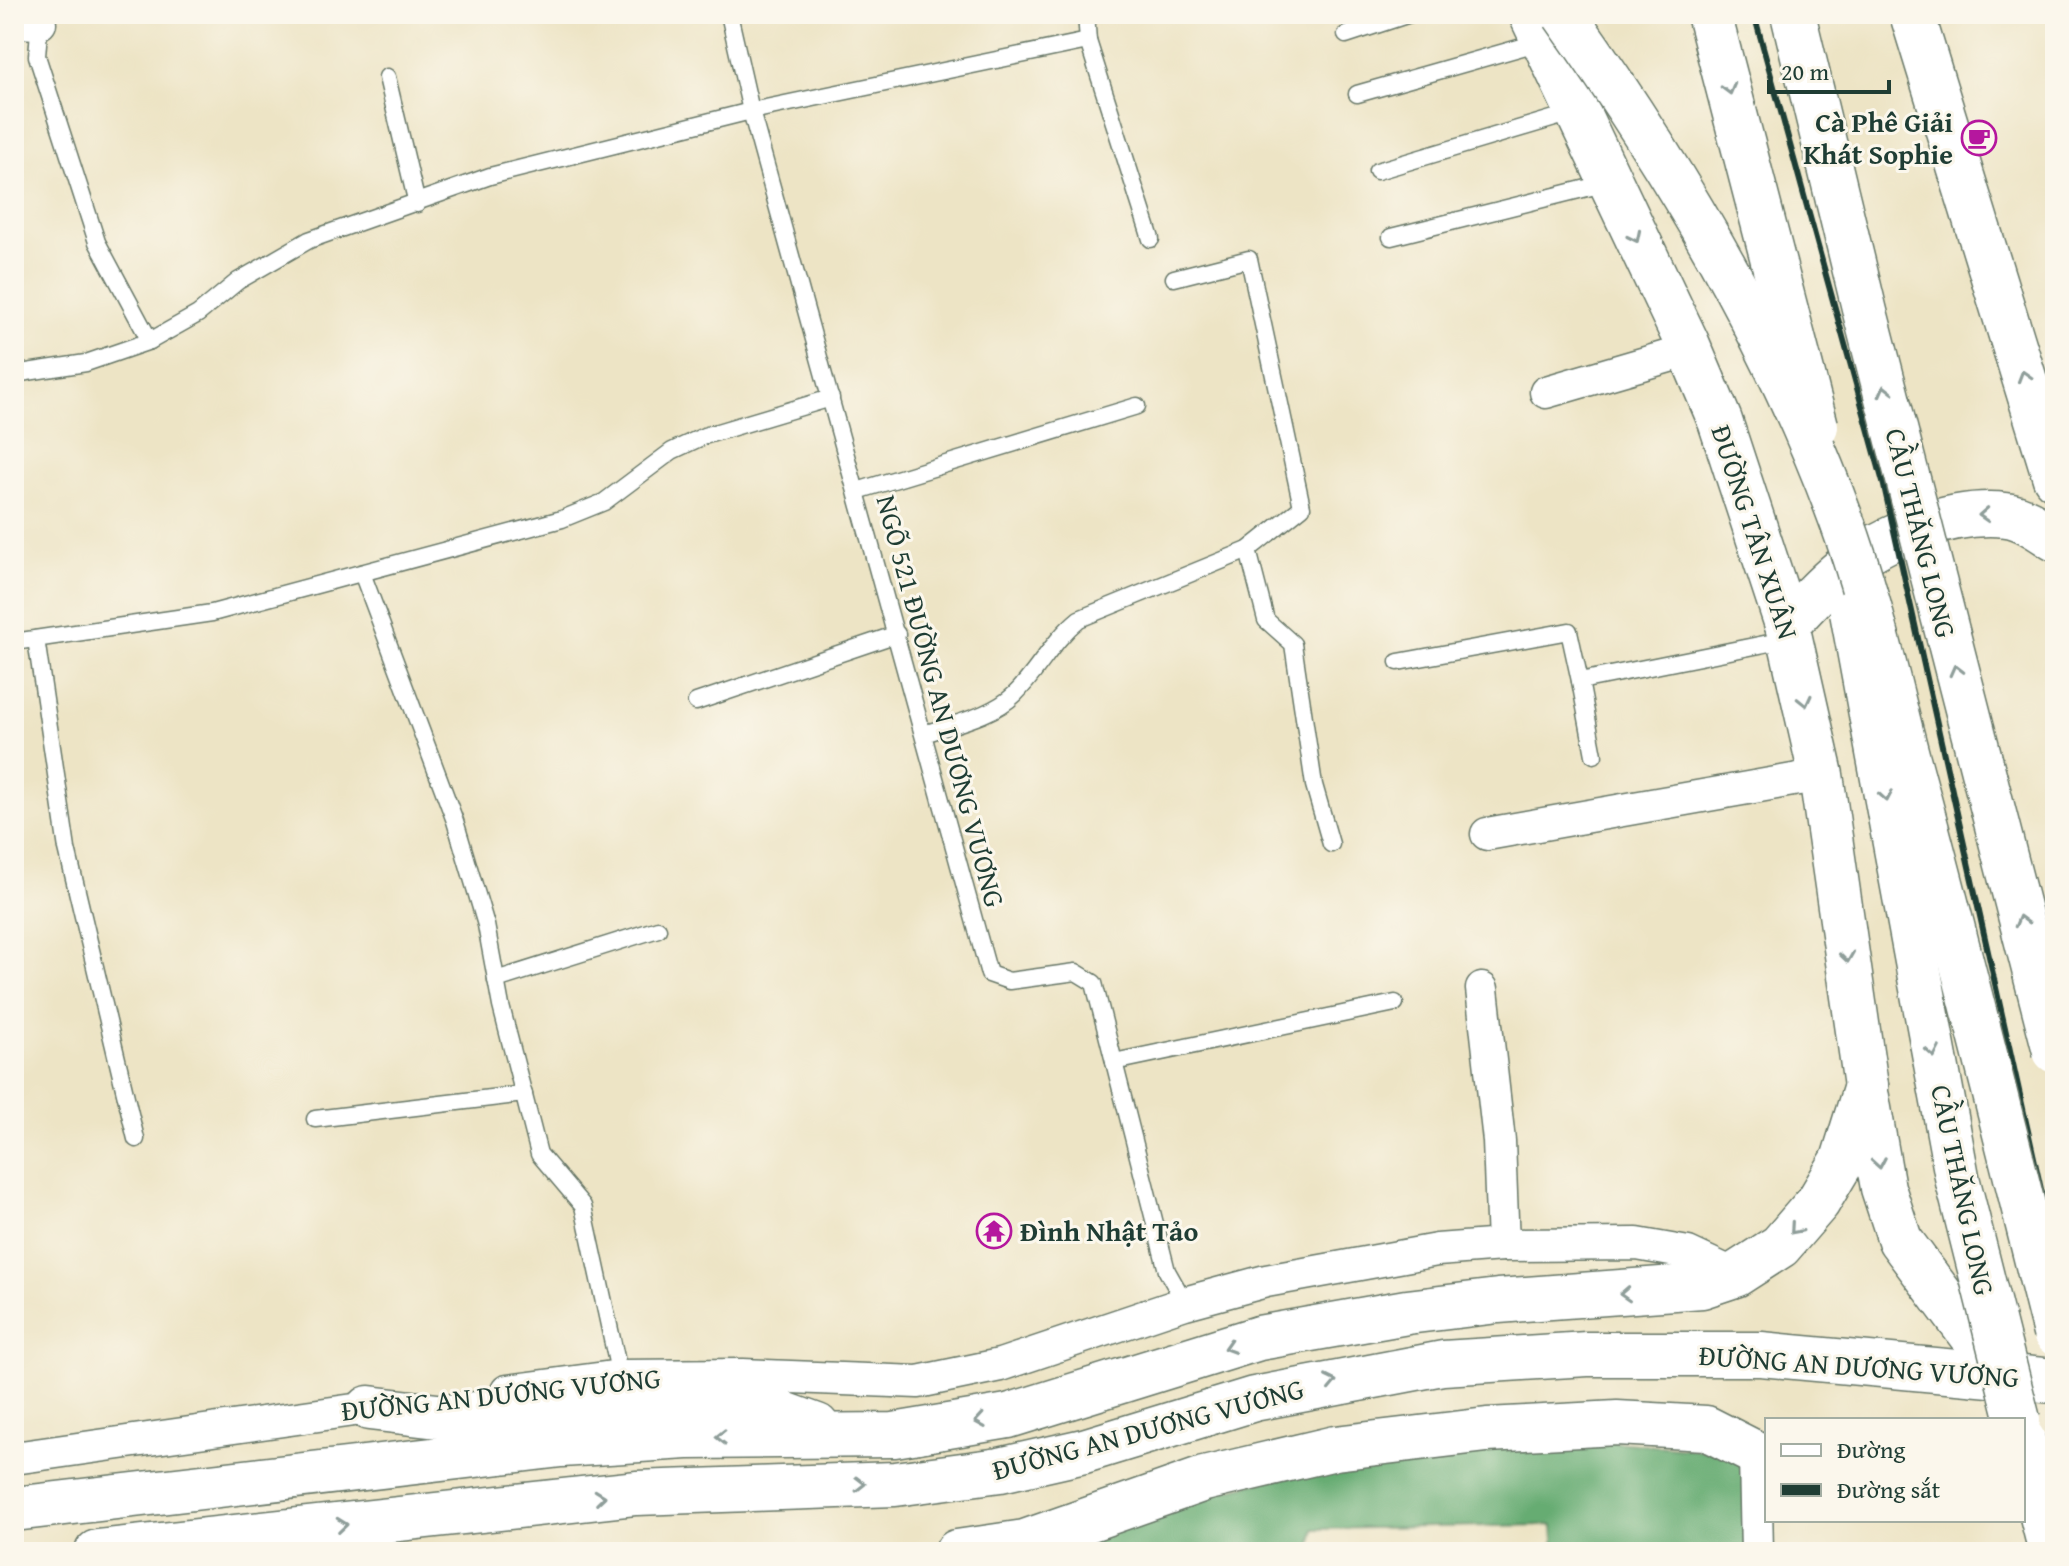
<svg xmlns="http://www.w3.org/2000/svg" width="2069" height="1566" viewBox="0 0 2069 1566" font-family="'Gentium Book Plus',serif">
	<rect width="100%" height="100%" fill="#fbf7ec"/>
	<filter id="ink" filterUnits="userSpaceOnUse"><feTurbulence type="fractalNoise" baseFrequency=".0125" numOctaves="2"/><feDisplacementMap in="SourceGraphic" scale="16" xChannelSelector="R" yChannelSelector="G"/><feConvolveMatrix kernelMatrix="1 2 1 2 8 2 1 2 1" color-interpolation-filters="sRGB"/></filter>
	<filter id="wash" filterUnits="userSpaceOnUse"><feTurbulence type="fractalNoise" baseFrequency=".006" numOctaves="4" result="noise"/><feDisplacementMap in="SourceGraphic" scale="32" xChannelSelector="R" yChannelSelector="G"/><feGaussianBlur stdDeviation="1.8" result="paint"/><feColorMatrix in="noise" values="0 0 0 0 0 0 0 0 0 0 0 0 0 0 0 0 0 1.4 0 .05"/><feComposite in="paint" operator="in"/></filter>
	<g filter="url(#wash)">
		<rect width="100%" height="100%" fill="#ede4c5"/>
		<!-- forest -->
		<path fill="#66ac72" stroke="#427453" stroke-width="2" d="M1487,1430l268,25 2,97h-202l-2,-27 -239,4 -3,23h-354z"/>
	</g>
	<g filter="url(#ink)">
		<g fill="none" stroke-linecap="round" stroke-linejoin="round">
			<!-- lane casing -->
			<g stroke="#677767" stroke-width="19">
				<g id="lane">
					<path d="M729,14l22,97 238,863 20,7 67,-9 18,11 73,288 18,32"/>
					<path d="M1086,14l2,27 63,198"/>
					<path d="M40,18l-3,38 60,186 53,99"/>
					<path d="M1346,35l64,-21"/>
					<path d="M387,77l30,127"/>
					<path d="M1357,94l183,-52"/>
					<path d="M1377,171l198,-59"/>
					<path d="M1391,237l216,-54"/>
					<path d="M14,374l72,-11 64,-22 48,-27 40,-33 71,-41 181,-64 261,-65 337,-70"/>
					<path d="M857,491l280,-85"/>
					<path d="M1248,550l18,70 27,24 21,141 17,59"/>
					<path d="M362,573l93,248 31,104 15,81 38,148 44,52 37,170"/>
					<path d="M36,639l31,210 69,290"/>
					<path d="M14,642l198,-29 350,-94 42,-17 68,-51 32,-15 127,-38"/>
					<path d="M1398,662l171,-31 11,50 209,-42"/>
					<path d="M1580,681l14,74"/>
					<path d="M696,702l201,-68"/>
					<path d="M924,734c29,-10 69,-18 91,-40 24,-24 37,-53 64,-75l169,-69 54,-43 -53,-248 -75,19"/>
					<path d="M496,980l162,-51"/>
					<path d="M1114,1062l281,-59"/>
					<path d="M315,1119l209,-25"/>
				</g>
			</g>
			<!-- street casing -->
			<g stroke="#677767" stroke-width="35">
				<g id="street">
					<path d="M14,22l26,1"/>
					<path d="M1546,392l144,-42"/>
					<path d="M1487,834l334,-59"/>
					<path d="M1482,989l17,152 4,104"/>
					<path d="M507,1391l113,-15 123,-1 175,7 82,-17 185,-62 81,-22 171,-31 66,-5 134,-1 51,9 47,22"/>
					<path d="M1755,1455l2,97"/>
					<path d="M14,1458l375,-53"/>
				</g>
			</g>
			<!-- secondary casing -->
			<g stroke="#677767" stroke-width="47">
				<g id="secondary">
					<path d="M1531,14l156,329 33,78 67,204 34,150 45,311"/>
					<path d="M1912,14l143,464"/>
					<path d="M1787,625c18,-20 36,-40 57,-57 41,-33 109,-59 162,-53 18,2 34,14 49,24"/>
					<path d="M957,1552l68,-10 179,-63 131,-31 152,-18 130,-7 89,5 61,31"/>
				</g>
			</g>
			<!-- primary casing -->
			<g stroke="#677767" stroke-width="47">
				<g id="primary">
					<path d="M1867,1097l16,91 17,52 102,137"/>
					<path d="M369,1408l77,9 142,-14 123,-4 48,6 58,21"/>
					<path d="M14,1509l547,-64 126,-8 207,-2 114,-19 251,-78 148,-26 91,-11 204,-15 33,-11 45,-29 38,-44 25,-42 23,-74"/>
					<path d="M97,1552l539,-59 259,-9 105,-14 84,-19 170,-52 189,-36 144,-9h174l294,27"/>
				</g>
			</g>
			<!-- lane -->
			<use href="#lane" stroke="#fff" stroke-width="16"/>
			<!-- street -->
			<use href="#street" stroke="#fff" stroke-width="32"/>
			<!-- secondary -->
			<use href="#secondary" stroke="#fff" stroke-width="44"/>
			<!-- primary -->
			<use href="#primary" stroke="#fff" stroke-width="44"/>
			<!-- rail -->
			<path stroke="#1f3d34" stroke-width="6" d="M1754,14l130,472 171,766"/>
			<!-- secondary-bridge casing -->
			<g stroke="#677767" stroke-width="47" stroke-linecap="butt">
				<g id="secondary-bridge">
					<path d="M1709,14l107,412"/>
					<path d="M1793,14l72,298 190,739"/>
					<path d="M1852,612l106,570 60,238"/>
					<path d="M2023,1440l28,112"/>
				</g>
			</g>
			<!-- highway-bridge casing -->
			<g stroke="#677767" stroke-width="47" stroke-linecap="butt">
				<path id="highway-bridge" d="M1564,14c111,156 211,325 277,505 29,78 46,161 67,240 52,191 99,383 147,574"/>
			</g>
			<!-- secondary-bridge -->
			<use href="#secondary-bridge" stroke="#fff" stroke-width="44"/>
			<!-- highway-bridge -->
			<use href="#highway-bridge" stroke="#fff" stroke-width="44"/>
		</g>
		<!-- one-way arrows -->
		<defs><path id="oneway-chevron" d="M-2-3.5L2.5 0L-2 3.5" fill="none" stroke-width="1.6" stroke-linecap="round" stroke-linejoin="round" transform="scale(2)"/></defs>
		<g stroke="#8f9e9a">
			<use href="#oneway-chevron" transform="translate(1729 89) rotate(75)"/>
			<use href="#oneway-chevron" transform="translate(1635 237) rotate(64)"/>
			<use href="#oneway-chevron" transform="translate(2024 376) rotate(-107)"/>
			<use href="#oneway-chevron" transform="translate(1885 391) rotate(-104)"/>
			<use href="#oneway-chevron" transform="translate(1984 515) rotate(177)"/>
			<use href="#oneway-chevron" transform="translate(1956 670) rotate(-104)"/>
			<use href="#oneway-chevron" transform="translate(1805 701) rotate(77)"/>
			<use href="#oneway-chevron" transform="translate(1886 796) rotate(80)"/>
			<use href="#oneway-chevron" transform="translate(2021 921) rotate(-105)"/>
			<use href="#oneway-chevron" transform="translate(1847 957) rotate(82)"/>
			<use href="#oneway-chevron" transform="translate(1933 1052) rotate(80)"/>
			<use href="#oneway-chevron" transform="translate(1879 1163) rotate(80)"/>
			<use href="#oneway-chevron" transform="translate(1795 1229) rotate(131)"/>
			<use href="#oneway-chevron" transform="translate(1625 1294) rotate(177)"/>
			<use href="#oneway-chevron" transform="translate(1229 1347) rotate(163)"/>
			<use href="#oneway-chevron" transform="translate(1331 1382) rotate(-12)"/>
			<use href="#oneway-chevron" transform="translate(980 1421) rotate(171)"/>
			<use href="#oneway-chevron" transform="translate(721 1437) rotate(179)"/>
			<use href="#oneway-chevron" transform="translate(860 1484) rotate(-1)"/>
			<use href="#oneway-chevron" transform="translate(600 1497) rotate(-6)"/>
			<use href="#oneway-chevron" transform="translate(342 1525) rotate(-6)"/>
		</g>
	</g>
	<!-- icons -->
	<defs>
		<g id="cafe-ring" transform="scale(1.8)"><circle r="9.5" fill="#fbf7ec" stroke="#b5179e" stroke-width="1.5"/><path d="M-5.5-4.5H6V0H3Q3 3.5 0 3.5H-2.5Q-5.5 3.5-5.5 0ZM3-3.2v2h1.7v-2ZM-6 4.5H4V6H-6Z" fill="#b5179e"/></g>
		<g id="temple-ring" transform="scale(1.8)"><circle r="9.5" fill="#fbf7ec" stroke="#b5179e" stroke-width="1.5"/><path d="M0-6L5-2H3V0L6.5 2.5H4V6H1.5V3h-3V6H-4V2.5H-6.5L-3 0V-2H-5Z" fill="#b5179e"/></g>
	</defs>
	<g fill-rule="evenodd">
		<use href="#cafe-ring" x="1979" y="138"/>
		<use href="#temple-ring" x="994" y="1231"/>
	</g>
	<g text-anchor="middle" stroke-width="6" stroke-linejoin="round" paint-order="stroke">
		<!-- poi labels -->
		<g font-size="28" font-weight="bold" fill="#1f3d34" stroke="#fbf7ec" text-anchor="end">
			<text x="1953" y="132">Cà Phê Giải<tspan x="1953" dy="32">Khát Sophie</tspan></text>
			<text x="1020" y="1241" text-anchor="start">Đình Nhật Tảo</text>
		</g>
		<!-- street labels -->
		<g font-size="28" fill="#1f3d34" stroke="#fbf7ec">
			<text transform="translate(1755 532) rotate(72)" y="10">ĐƯỜNG TÂN XUÂN</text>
			<text transform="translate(1921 533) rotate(76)" y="10">CẦU THĂNG LONG</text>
			<text transform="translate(941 701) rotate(75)" y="10">NGÕ 521 ĐƯỜNG AN DƯƠNG VƯƠNG</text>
			<text transform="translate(1963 1190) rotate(78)" y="10">CẦU THĂNG LONG</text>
			<text transform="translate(1859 1366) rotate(4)" y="10">ĐƯỜNG AN DƯƠNG VƯƠNG</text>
			<text transform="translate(501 1394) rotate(-6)" y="10">ĐƯỜNG AN DƯƠNG VƯƠNG</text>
			<text transform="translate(1148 1429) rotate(-15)" y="10">ĐƯỜNG AN DƯƠNG VƯƠNG</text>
		</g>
	</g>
	<!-- margin -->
	<rect width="2069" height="1566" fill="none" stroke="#fbf7ec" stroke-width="48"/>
	<!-- legend -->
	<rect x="1765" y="1418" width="260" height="104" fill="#fbf7ec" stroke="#a3ada2" stroke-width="2"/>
	<rect x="1781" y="1444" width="40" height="12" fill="#ffffff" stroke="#a3ada2" stroke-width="2"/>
	<text x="1837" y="1458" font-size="24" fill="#1f3d34">Đường</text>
	<rect x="1781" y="1484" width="40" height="12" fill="#1f3d34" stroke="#a3ada2" stroke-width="2"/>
	<text x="1837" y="1498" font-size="24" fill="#1f3d34">Đường sắt</text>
	<!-- scale -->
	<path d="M1769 80v12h120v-12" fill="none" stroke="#1f3d34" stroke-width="4"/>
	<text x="1781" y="80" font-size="24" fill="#1f3d34" stroke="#fbf7ec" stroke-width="6" paint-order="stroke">20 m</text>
</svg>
